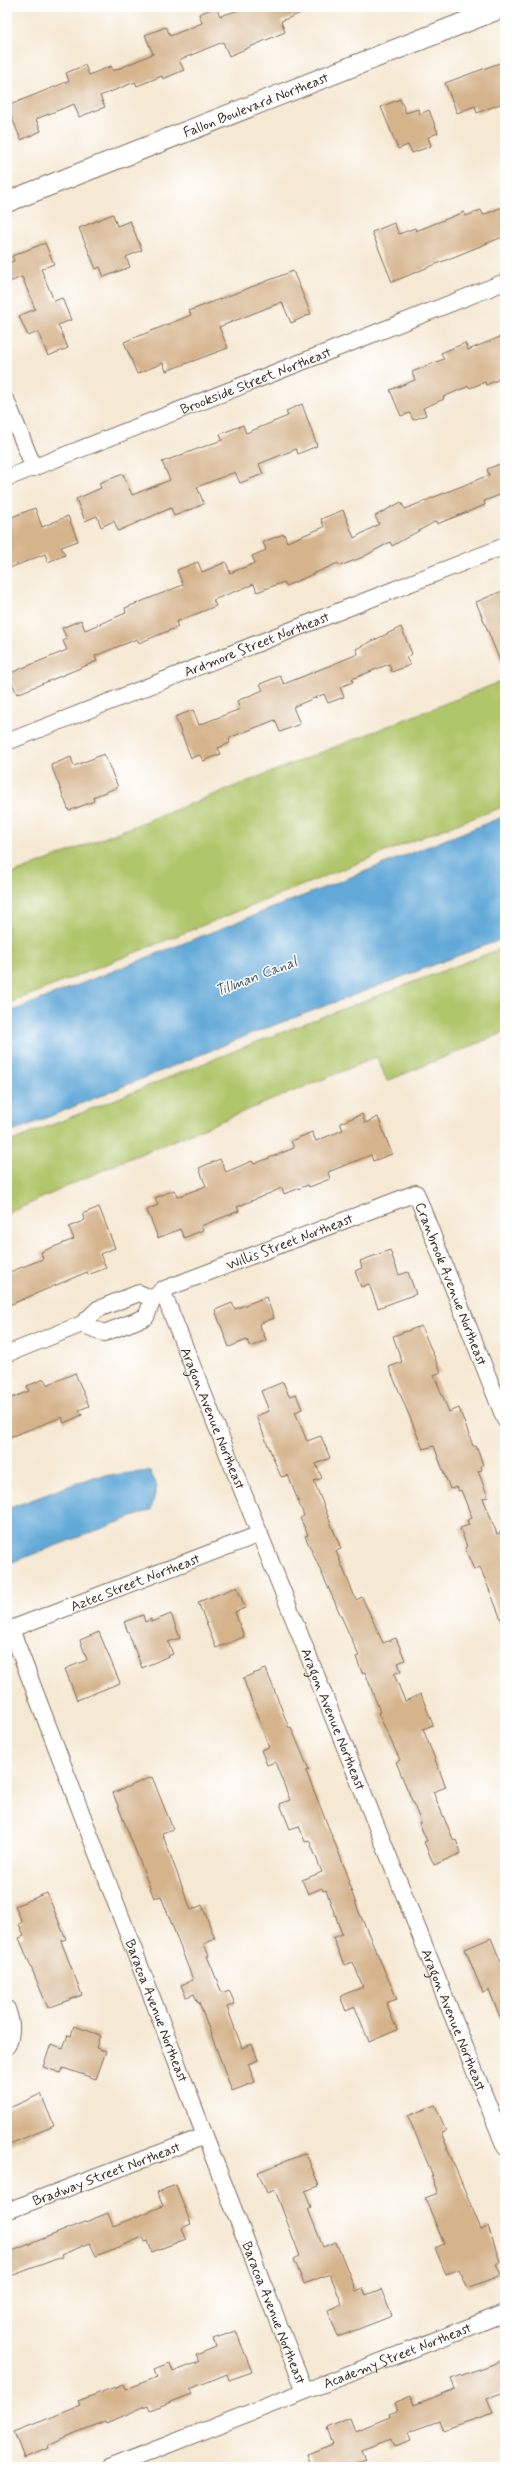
<svg xmlns="http://www.w3.org/2000/svg" width="512" height="2474" viewBox="0 0 512 2474" font-family="Mynerve,sans-serif">
	<rect width="100%" height="100%" fill="#fff"/>
	<filter id="ink" filterUnits="userSpaceOnUse"><feTurbulence type="fractalNoise" baseFrequency=".025" numOctaves="2"/><feDisplacementMap in="SourceGraphic" scale="8" xChannelSelector="R" yChannelSelector="G"/><feConvolveMatrix kernelMatrix="1 2 1 2 8 2 1 2 1" color-interpolation-filters="sRGB"/></filter>
	<filter id="wash" filterUnits="userSpaceOnUse"><feTurbulence type="fractalNoise" baseFrequency=".012" numOctaves="4" result="noise"/><feDisplacementMap in="SourceGraphic" scale="16" xChannelSelector="R" yChannelSelector="G"/><feGaussianBlur stdDeviation="0.9" result="paint"/><feColorMatrix in="noise" values="0 0 0 0 0 0 0 0 0 0 0 0 0 0 0 0 0 1.4 0 .05"/><feComposite in="paint" operator="in"/></filter>
	<g filter="url(#wash)">
		<rect width="100%" height="100%" fill="#f6e9d4"/>
		<!-- green -->
		<g fill="#b0c66a" stroke="#767844">
			<path d="M505,680v126l-80,30 -418,168v-128z"/>
			<path d="M505,947v85l-118,49 -10,-24 -261,107 -109,50v-71l247,-100z"/>
		</g>
		<!-- water -->
		<g fill="#62a9d8" stroke="#4e6a7b">
			<path d="M505,816v122l-254,96 -244,100v-121z"/>
			<path d="M150,1471l7,15 -6,24 -144,54v-55l86,-32z"/>
		</g>
		<g id="blocks">
			<!-- building -->
			<g fill="#d5b48c">
				<path d="M216,7l4,9 29,-9 65,1 -33,13 4,11 -56,24 -6,-14 -44,18 5,10 -21,9 -1,-3 -25,10 -2,-4 -35,14 5,11 -26,10 -5,-13 -38,15 5,12 -20,9 -14,-34 62,-25 -3,-8 19,-8 4,10 22,-9 2,5 40,-17 -8,-19 21,-8 4,9 32,-13 -3,-9z"/>
				<path d="M505,61v41l-28,11 -2,-7 -18,7 -12,-30z"/>
				<path d="M400,99l6,14 12,-4 2,5 9,-4 9,23 -10,4 3,9 -19,7 -4,-8 -10,4 -17,-42z"/>
				<path d="M505,206v30l-113,46 -20,-50 22,-9 5,11 16,-6 1,3 48,-19 2,4 15,-6 2,5z"/>
				<path d="M113,214l4,12 13,-5 12,29 -16,7 4,10 -26,10 -4,-10 -4,2 -17,-41z"/>
				<path d="M45,243l9,21 -13,5 13,32 8,-3 9,22 -13,5 10,23 -20,8 -10,-24 -10,4 -9,-20 16,-7 -13,-32 -15,6v-20l7,-2 -2,-5z"/>
				<path d="M293,271l18,43 -20,9 -9,-21 -63,25 9,21 -62,23 -3,-8 -26,11 -13,-32 67,-27 -2,-4z"/>
				<path d="M505,335v42l-19,8 -1,-3 -15,6 -1,-2 -26,11 1,2 -21,9 3,7 -13,5 -3,-7 -9,3 -11,-26 25,-10 -3,-8 32,-13 -3,-6 24,-10 3,7z"/>
				<path d="M302,404l15,42 -19,8 -2,-5 -37,15 4,10 -23,9 -5,-11 -38,15 7,17 -30,12 -3,-8 -53,23 -4,-10 -13,6 -4,-11 -12,5 -9,-22 25,-11 -2,-5 24,-9 9,21 38,-15 -8,-18 60,-22 -2,-6 23,-9 3,8 42,-17 -2,-5z"/>
				<path d="M505,462v31l-21,8 1,4 -48,19 -1,-3 -44,25 -2,-4 -27,15 -23,9 -2,-3 -52,23 -2,-4 -27,10 -3,-8 -41,16 3,6 -40,16 2,5 -39,16 -2,-4 -42,17 2,5 -7,3 -73,30 -9,-20 59,-24 -4,-9 4,-2 -5,-11 19,-8 4,10 41,-17 -1,-5 58,-23 -6,-15 21,-8 4,10 24,-10 4,11 25,-10 -3,-7 14,-6 -3,-8 21,-8 3,8 37,-15 -3,-8 22,-9 11,28 25,-14 -4,-8 26,-14 4,7 84,-34 -2,-6z"/>
				<path d="M35,508l7,19 26,-11 10,25 -17,6 4,8 -17,7 -3,-8 -38,15v-50z"/>
				<path d="M505,590v81h-1l-28,-69z"/>
				<path d="M401,627l11,27 -6,3 4,8 -18,7 -3,-8 -37,15 1,3 -13,5 4,10 -16,6 -4,-9 -31,13 7,17 -20,8 -5,-12 -46,18 1,5 -12,5 3,6 -18,7 -3,-6 -9,3 -16,-41 18,-7 6,15 41,-16 -3,-8 26,-11 -3,-6 20,-8 4,8 74,-30 -2,-5z"/>
				<path d="M104,754l14,33 -25,10 1,4 -25,10 -18,-46 20,-8 3,9z"/>
				<path d="M362,1114l3,9 13,-6 14,37 -19,7 -2,-6 -43,17 2,7 -21,8 -1,-2 -24,9 -2,-6 -45,19 2,4 -38,15 2,4 -19,8 -4,-9 -22,9 -11,-28 11,-5 -3,-7 19,-8 3,7 29,-11 -7,-18 21,-9 6,13 26,-11 2,3 40,-16 -3,-7 21,-9 4,9 27,-11 -3,-7z"/>
				<path d="M99,1207l16,41 -15,6 6,14 -18,7 -1,-3 -80,34v-33l36,-14 -2,-7 33,-13 -5,-12 16,-7 -3,-6z"/>
				<path d="M390,1250l9,25 9,-3 8,22 -38,14 -9,-24 -8,3 -6,-16 7,-3 -2,-7z"/>
				<path d="M266,1297l8,21 -15,6 7,16 -16,7 -3,-7 -18,7 -14,-37 17,-7 3,6z"/>
				<path d="M421,1326l20,46 -7,3 15,37 10,-4 14,38h3l7,19 -2,1 1,4 -4,1 10,26 -5,1 14,36 8,-3v98l-25,-62 -6,3 -9,-22 2,-1 -7,-19 9,-3 -2,-5 5,-2 -11,-28 -2,1 -2,-4 -7,2 -16,-43 -11,3 -34,-82 13,-5 -9,-26z"/>
				<path d="M75,1373l14,33 -10,4 3,5 -18,8 -2,-6 -55,21v-38l22,-9 -2,-5 17,-7 3,6z"/>
				<path d="M283,1382l6,14 7,-2 6,15 -7,3 12,29 14,-5 9,22 -14,6 6,14 -8,3 27,68 -5,2 20,49 6,-3 21,46 13,-5 9,22 -7,3 3,8 -7,3 11,27 16,-7 12,31 -10,4 23,58 -13,5 21,49 2,-1 5,13 -27,12 -10,-23 3,-1 -8,-18 2,-1 -25,-60 4,-2 -22,-47 2,-1 -15,-40 -3,1 -6,-16 3,-1 -54,-120 3,-1 -8,-17 4,-2 -16,-41 -7,2 -25,-61 13,-5 -8,-20z"/>
				<path d="M237,1587l8,21 -10,4 9,25 -28,11 -18,-46z"/>
				<path d="M171,1614l9,24 -12,4 5,12 -31,14 -18,-46 19,-7 2,7 6,-3v3z"/>
				<path d="M99,1632l21,51 -43,17 -12,-31 22,-9 -7,-20z"/>
				<path d="M266,1669l23,59 2,-1 18,43 -3,1 44,110 -2,1 11,30 38,87 -11,4 11,27 -28,12 -14,-35 -9,4 -6,-15 23,-9 -10,-25 -9,3 -11,-27 9,-4 -16,-44 -3,1 -1,-3 -14,6 -6,-14 20,-8 -13,-32 -4,2 -6,-16 -9,3 -10,-25 10,-4 -15,-38 -8,3 -6,-15 8,-3 -26,-69z"/>
				<path d="M152,1777l21,52 -11,4 29,77 11,-5 13,34 -11,5 5,12h-2l15,37 7,-3 6,14 -8,3 15,41 10,-4 6,16 -10,4 7,18 -23,9 -33,-89 -1,1 -4,-9 -8,3 -5,-12 12,-5 -32,-84 -7,2 -41,-105z"/>
				<path d="M47,1893l19,46 -5,2 21,54 -34,13 -29,-70 5,-2 -5,-12 3,-2 -7,-16z"/>
				<path d="M491,1938l14,34 -1,55 -15,-37 -6,3 -18,-44z"/>
				<path d="M74,2026l26,9 -4,13 10,3 -10,28 -33,-11 -2,5 -18,-6 8,-23 12,4 5,-13 3,1z"/>
				<path d="M41,2094l13,32 -47,19v-36z"/>
				<path d="M435,2105l11,25 -5,2 14,35 26,62 7,-3 12,36 -4,2 5,11 -33,13 -9,-19 -13,5 -11,-26 9,-4 -19,-46 13,-5 -7,-17h2l-25,-60z"/>
				<path d="M306,2153l13,33 -14,5 6,16 -3,2 15,38 13,-5 20,49 7,-3 3,7 15,-6 11,27 -54,21 -10,-27 14,-6 -12,-30 -26,10 -10,-25 6,-3 -25,-66 -8,3 -9,-21z"/>
				<path d="M176,2185l15,39 -9,4 4,11 -34,13 -4,-11 -3,1 -2,-5 -47,19 -6,-13 -29,12 1,2 -51,19 -4,-9v-14l101,-40 5,13 50,-20 -6,-14z"/>
				<path d="M236,2331l16,41 -23,8 -2,-6 -37,15 2,5 -42,16 -2,-5 -41,18 -1,-2 -41,16 -17,8 1,3 -25,10 -10,-26 66,-26 -2,-5 45,-17 2,5 33,-12 -3,-8 15,-6 3,9 26,-10 -3,-7 20,-8 -3,-8z"/>
				<path d="M505,2360v32l-18,6 6,15 -50,17 -4,-9 -28,10 -2,3 2,7 -17,6 -3,-8 -29,11 4,9 -14,5 2,3h-42l-5,-13 26,-10 -6,-16 23,-10 5,13 35,-14 -1,-3 8,-3 -3,-8 17,-7 3,9 41,-16 -4,-10z"/>
			</g>
		</g>
	</g>
	<g filter="url(#ink)">
		<use href="#blocks" fill-opacity="0" stroke="#7c6d5e" stroke-width="1"/>
		<g fill="none" stroke-linecap="round" stroke-linejoin="round">
			<!-- minor casing -->
			<g stroke="#7c6d5e" stroke-width="18">
				<g id="minor">
					<path d="M7,402l27,66"/>
					<path id="s1" d="M7,478l498,-196"/>
					<path id="s2" d="M7,742l498,-196"/>
					<path id="s3" d="M162,1290l343,857"/>
					<path id="s4" d="M82,1324l22,9 42,-16 7,-18 9,-9 254,-97 89,227"/>
					<path d="M7,1354l75,-30 16,-15 41,-16 14,6"/>
					<path id="s5" d="M260,1534l-249,95 194,507 100,255"/>
					<path d="M7,2009c5,14 6,23 0,37"/>
					<path id="s6" d="M7,2211l198,-75"/>
					<path id="s7" d="M111,2467l394,-154"/>
				</g>
			</g>
			<!-- tertiary casing -->
			<g stroke="#7c6d5e" stroke-width="22">
				<g id="tertiary">
					<path id="s8" d="M7,202l497,-195"/>
				</g>
			</g>
			<!-- minor -->
			<use href="#minor" stroke="#fff" stroke-width="16"/>
			<!-- tertiary -->
			<use href="#tertiary" stroke="#fff" stroke-width="20"/>
		</g>
	</g>
	<g text-anchor="middle" stroke-width="3" stroke-linejoin="round" paint-order="stroke">
		<!-- street labels -->
		<g font-size="14" fill="#3b2a1e" stroke="#fff">
			<text dy="5" stroke="none"><textPath href="#s8" startOffset="267">Fallon Boulevard Northeast</textPath></text>
			<text dy="5" stroke="none"><textPath href="#s1" startOffset="267">Brookside Street Northeast</textPath></text>
			<text dy="5" stroke="none"><textPath href="#s2" startOffset="268">Ardmore Street Northeast</textPath></text>
			<text dy="5" stroke="none"><textPath href="#s4" startOffset="237">Willis Street Northeast</textPath></text>
			<text dy="5" stroke="none"><textPath href="#s4" startOffset="470">Cranbrook Avenue Northeast</textPath></text>
			<text dy="5" stroke="none"><textPath href="#s3" startOffset="138">Aragon Avenue Northeast</textPath></text>
			<text transform="translate(135 1582) rotate(-21)" y="5">Aztec Street Northeast</text>
			<text dy="5" stroke="none"><textPath href="#s3" startOffset="462">Aragon Avenue Northeast</textPath></text>
			<text dy="5" stroke="none"><textPath href="#s5" startOffset="675">Baracoa Avenue Northeast</textPath></text>
			<text dy="5" stroke="none"><textPath href="#s3" startOffset="786">Aragon Avenue Northeast</textPath></text>
			<text dy="5" stroke="none"><textPath href="#s6" startOffset="106">Bradway Street Northeast</textPath></text>
			<text dy="5" stroke="none"><textPath href="#s5" startOffset="999">Baracoa Avenue Northeast</textPath></text>
			<text dy="5" stroke="none"><textPath href="#s7" startOffset="307">Academy Street Northeast</textPath></text>
		</g>
		<!-- water labels -->
		<g font-size="15" font-style="italic" fill="#4b5d68" stroke="#fff">
			<text transform="translate(256 976) rotate(-21)" y="5">Tillman Canal</text>
		</g>
	</g>
	<!-- margin -->
	<rect width="512" height="2474" fill="none" stroke="#fff" stroke-width="24"/>
</svg>
